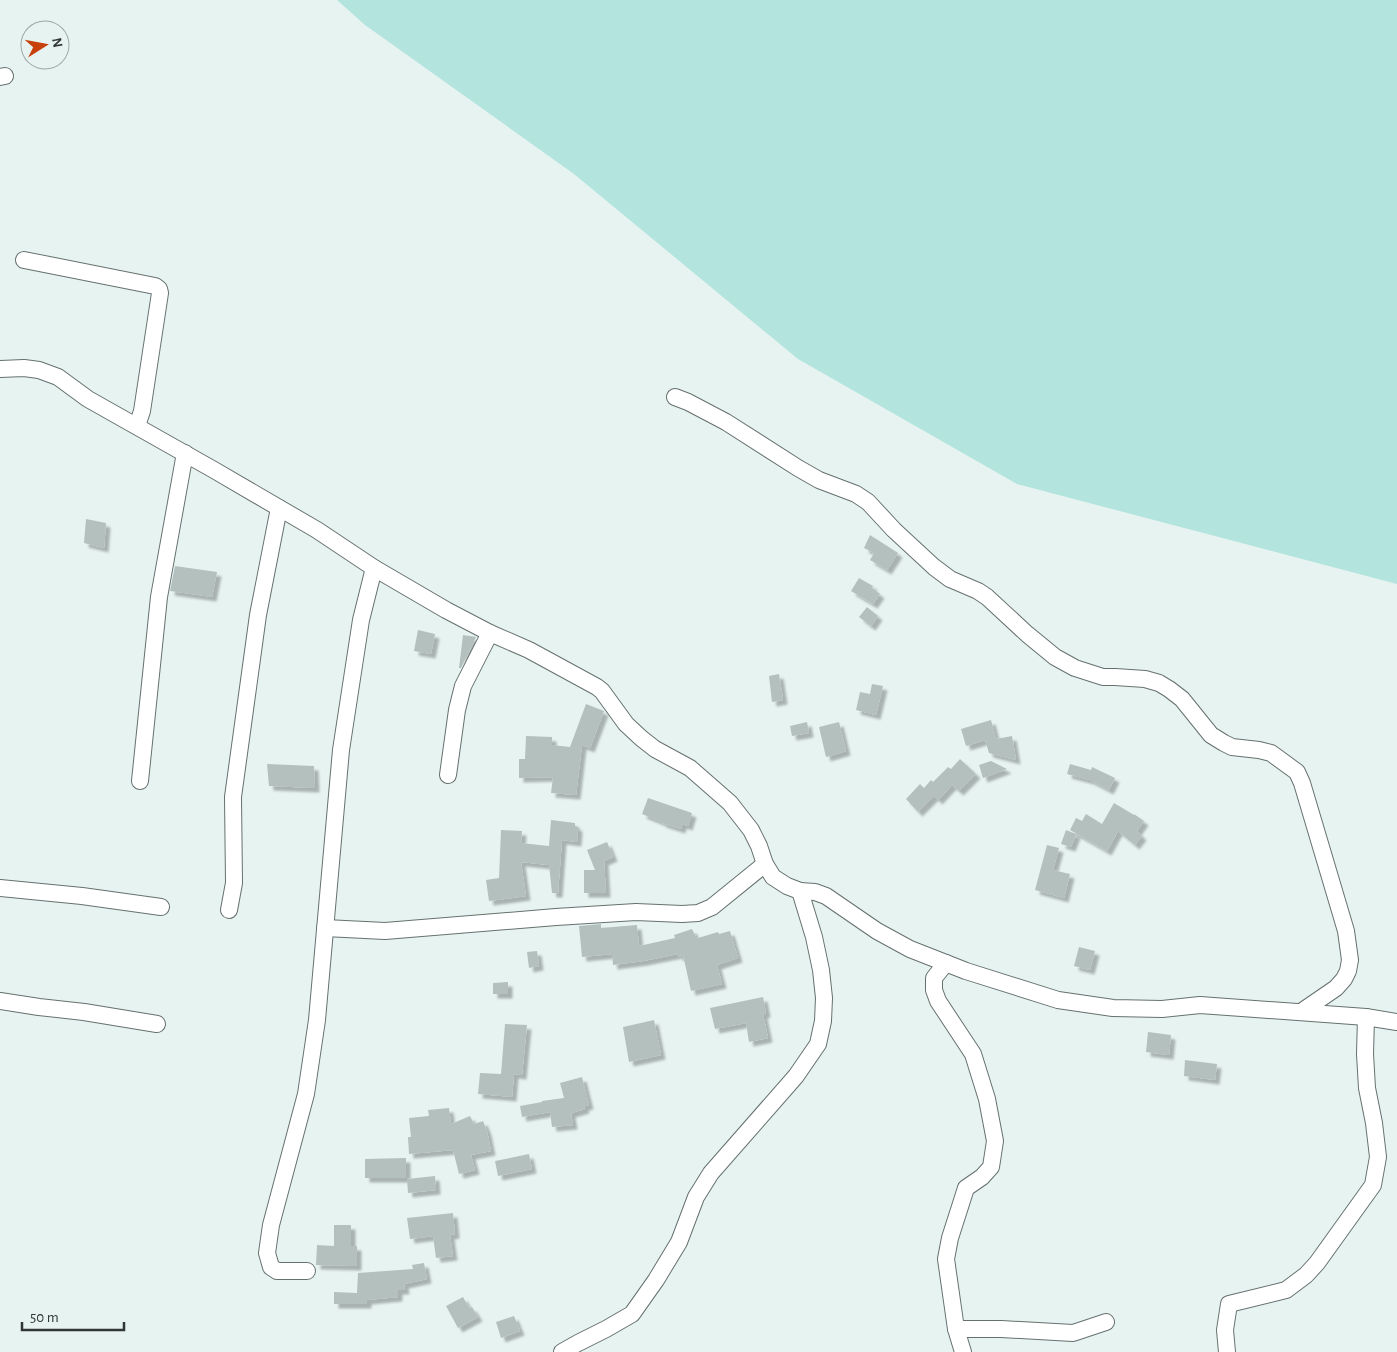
<svg xmlns="http://www.w3.org/2000/svg" width="1397" height="1352" viewBox="0 0 1397 1352" font-family="'Alegreya Sans',sans-serif">
	<defs>
		<filter id="shadow"><feDropShadow dx="4.5" dy="4.5" stdDeviation="1" flood-color="#0004"/></filter>
	</defs>
	<rect width="100%" height="100%" fill="#e6f3f1"/>
	<!-- green -->
	<path fill="#b3e4de" d="M337,0h1060v584l-380,-100 -219,-125 -224,-185 -209,-149z"/>
	<!-- building -->
	<g fill="#b4c0be" filter="url(#shadow)">
		<path d="M86,519l20,4 -2,25 -20,-5z"/>
		<path d="M870,535l28,18 -11,17 -17,-10 4,-7 -10,-5z"/>
		<path d="M175,566l42,6 -5,25 -42,-6z"/>
		<path d="M859,578l14,8 -1,2 8,6 -7,10 -22,-13z"/>
		<path d="M867,607l11,9 -7,10 -12,-9z"/>
		<path d="M418,630l17,4 -4,20 -17,-3z"/>
		<path d="M463,635l13,2 -15,31h-2z"/>
		<path d="M779,674l4,26 -11,2 -3,-26z"/>
		<path d="M872,684l11,2 -7,29 -20,-5 4,-18 10,2z"/>
		<path d="M586,704l18,7 -14,37 -8,-3 -6,50 -25,-2 2,-16 -34,1v-19h6l1,-23 26,1v8l18,2z"/>
		<path d="M991,720l5,19 16,-3 4,24 -27,-7 -4,-13 -19,6 -5,-17z"/>
		<path d="M807,722l2,11 -17,3 -2,-10z"/>
		<path d="M839,722l7,29 -20,6 -7,-30z"/>
		<path d="M960,759l16,15 -17,17 -7,-6 -14,15 -4,-4 -16,16 -12,-13 14,-15 4,4 7,-8 2,2 15,-15 3,2z"/>
		<path d="M991,761l16,8 -24,9 -4,-13z"/>
		<path d="M267,764l47,2 1,22 -46,-2z"/>
		<path d="M1070,764l21,6 1,-3 23,11 -6,12 -19,-10 -23,-6z"/>
		<path d="M648,798l44,15 -4,13 -6,-2 -1,5 -19,-6v-1l-20,-8z"/>
		<path d="M1114,803l20,12v-1l10,7 -7,10 5,5 -7,9 -17,-14 -11,20 -37,-21 6,-12 6,3 4,-7 16,10z"/>
		<path d="M551,820l24,3v3l3,1 -1,15 -15,-2 -4,53h-6l-3,-28 -28,-3 5,34 -37,5 -3,-21 13,-2 2,-48 21,1 -1,12 28,3z"/>
		<path d="M1066,830l10,4 -5,13 -10,-3z"/>
		<path d="M607,842l6,15 -9,4 2,32h-22v-23h11l-8,-20z"/>
		<path d="M1047,845l12,3 -6,22 17,4 -6,24 -29,-8z"/>
		<path d="M601,924v4l36,-3 2,21 36,-8 -1,-3 18,-6 4,8h1l1,1 20,-6 1,2 11,-3 8,27 -21,7 5,19 -31,7 -8,-36 -4,2 -1,-3 -35,7 -30,4 -1,-11 -30,3 -3,-31z"/>
		<path d="M1079,947l16,4 -5,19 -16,-4z"/>
		<path d="M537,951l2,15 -10,2 -2,-16z"/>
		<path d="M508,982v12h-15v-11z"/>
		<path d="M763,997l3,16 -3,1 5,24 -19,4 -3,-19 -31,6 -5,-21z"/>
		<path d="M654,1020l7,35 -32,7 -6,-35z"/>
		<path d="M505,1024l22,1 -5,50 -8,-1 -2,23 -34,-3 2,-21 21,1z"/>
		<path d="M1148,1032l23,3 -2,20 -23,-3z"/>
		<path d="M1185,1060l32,4 -2,16 -31,-4z"/>
		<path d="M582,1077l7,28 -5,1 1,3 -14,4 2,12 -21,2 -2,-15 -28,5 -2,-11 22,-4v-1l22,-3 -4,-15z"/>
		<path d="M449,1108l2,16 19,-8 4,8 9,-3 4,10 4,20 -20,4 4,15 -16,4 -6,-24 -44,4 -1,-17h3l-2,-19 20,-2 -1,-6z"/>
		<path d="M529,1154l3,15 -34,7 -3,-15z"/>
		<path d="M406,1158v20h-41v-19z"/>
		<path d="M435,1176l1,14 -28,3 -1,-14z"/>
		<path d="M453,1213l2,21 -5,1 3,21 -17,2 -3,-22 -23,3 -3,-21z"/>
		<path d="M334,1225h17v21h6v20l-41,-1 1,-20 17,1z"/>
		<path d="M424,1263l3,16 -23,5 1,6h-7v7l-31,3v4h-33v-12l23,1 1,-20 55,-4 -1,-4z"/>
		<path d="M463,1297l6,11 3,-1 6,10 -20,11 -12,-22z"/>
		<path d="M514,1316l6,15 -19,7 -5,-16z"/>
	</g>
	<g fill="none" stroke-linecap="round" stroke-linejoin="round">
		<!-- minor casing -->
		<g stroke="#66716f" stroke-width="18">
			<g id="minor">
				<path d="M0,77l5,-1"/>
				<path d="M24,260l131,26 4,3 1,4 -18,118 -5,15"/>
				<path d="M0,369l24,-1 15,2 19,7 30,22 126,71 103,60 57,38 72,42 44,23 39,17 68,37 5,4 24,33 15,14 14,11 35,19 40,35 21,27 8,16 6,18 8,13 14,9 13,5 14,46 7,33 3,28 -1,23 -5,23 -22,32 -85,97 -15,24 -17,45 -23,38 -24,34 -26,15 -28,14 -16,9"/>
				<path d="M675,397l13,5 38,20 72,46 21,12 37,14 12,8 26,28 40,37 16,12 28,12 9,6 40,37 28,23 20,11 28,9h12l30,2 14,4 10,6 13,10 29,36 13,8 8,4 27,3 12,3 26,19 5,11 44,148 4,29 -2,11 -4,8 -8,9 -35,24"/>
				<path d="M448,775l9,-65 6,-24 27,-53"/>
				<path d="M140,781l19,-184 26,-144"/>
				<path d="M0,888l82,8 79,11"/>
				<path d="M800,891l15,1 11,4 51,35 33,18 56,22 92,29 55,8 49,1 38,-4 166,12 31,5"/>
				<path d="M229,910l5,-27 -1,-86 25,-182 21,-107"/>
				<path d="M325,928l60,3 171,-14 80,-5 46,2 16,-1 14,-6 53,-43"/>
				<path d="M946,963l-12,15v12l4,11 35,53 14,45 8,42 -4,26 -9,10 -16,11 -16,50 -4,21 10,70 7,23"/>
				<path d="M0,1001l39,6 45,5 73,12"/>
				<path d="M307,1271h-30l-6,-4 -4,-14 4,-28 35,-131 11,-74 24,-270 20,-130 13,-52"/>
				<path d="M956,1329h45l72,4 33,-11"/>
				<path d="M1227,1352l-2,-22 4,-26 57,-14 20,-15 11,-12 56,-78 5,-28 -4,-34 -7,-35 -2,-34 1,-37"/>
			</g>
		</g>
		<!-- minor -->
		<use href="#minor" stroke="#fff" stroke-width="16"/>
	</g>
	<!-- north arrow -->
	<g transform="translate(45 45) rotate(79)"><circle r="24" fill="#e6f3f1" stroke="#9ea7a6"/>
	<path d="M0-4L9 19L0 12L-9 19Z" fill="#c7400b"/>
	<text y="-8" font-size="14" font-weight="bold" text-anchor="middle" fill="#313635">N</text>
	</g>
	<!-- scale -->
	<path d="M22 1322v8h102v-8" fill="none" stroke="#313635" stroke-width="2.5"/>
	<text x="30" y="1322" font-size="15" fill="#313635" stroke="#e6f3f1" stroke-width="4" paint-order="stroke">50 m</text>
</svg>
